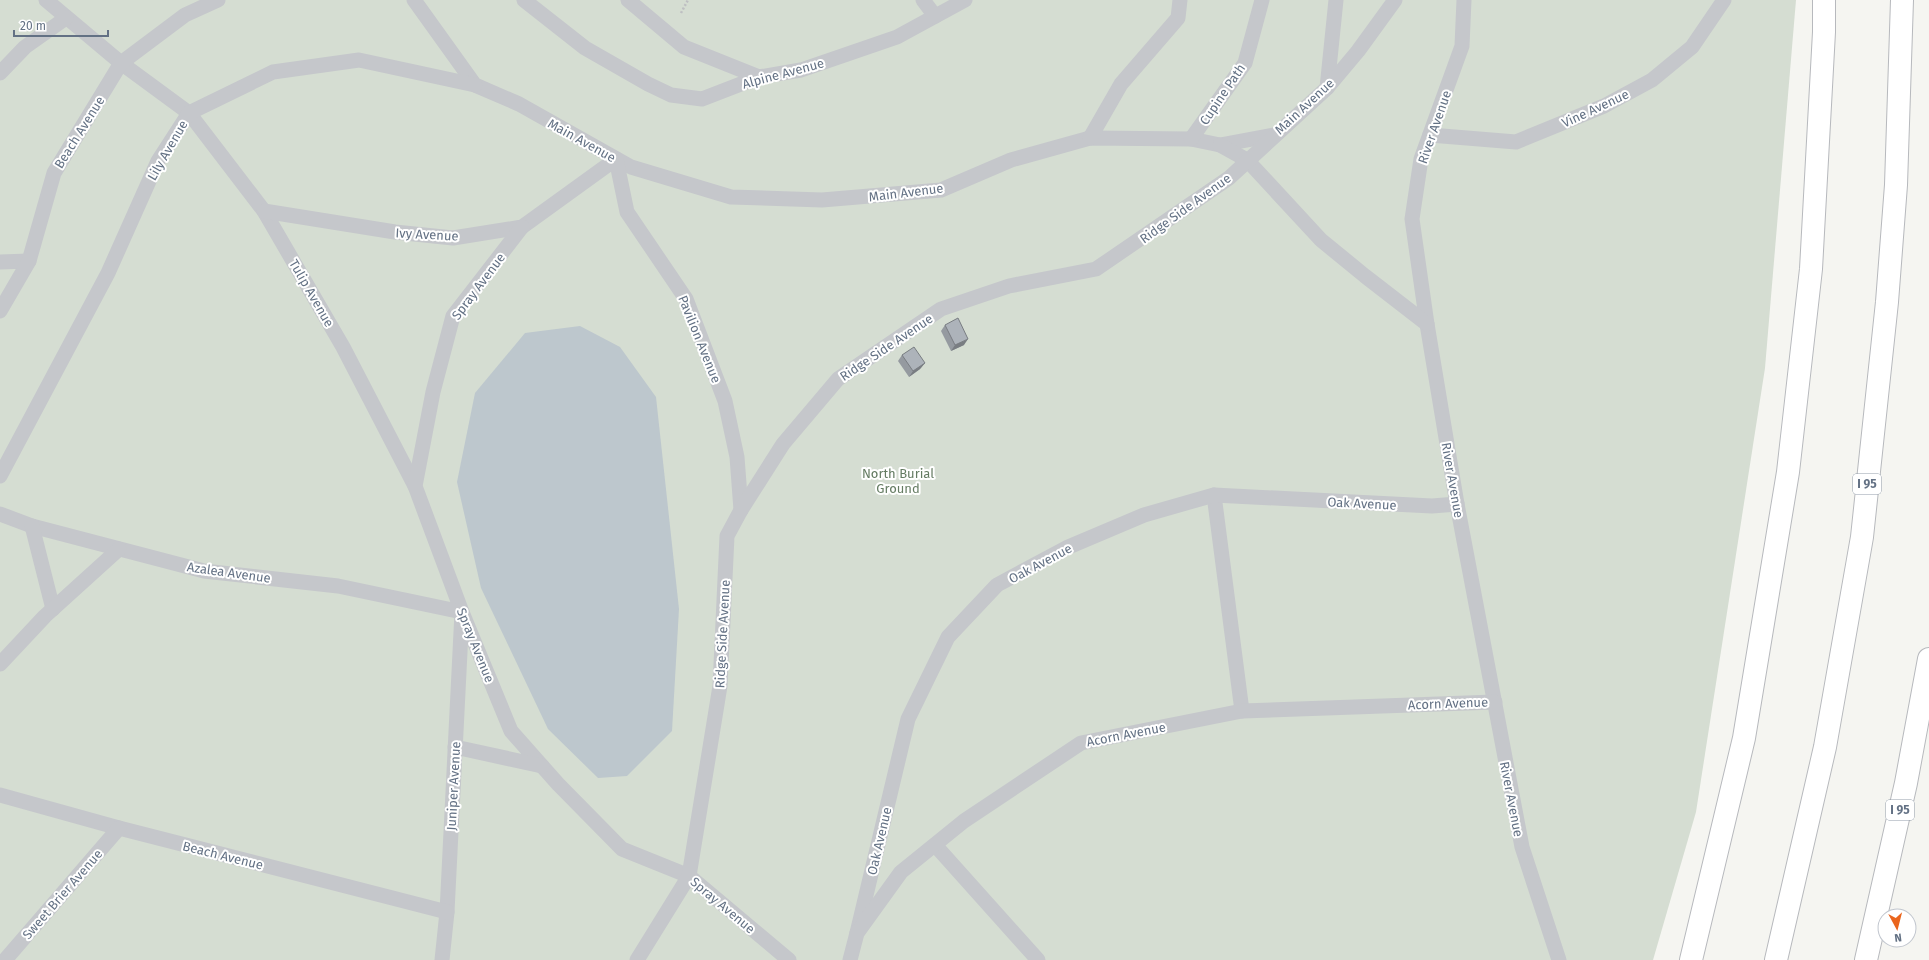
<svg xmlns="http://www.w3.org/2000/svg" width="1929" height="960" viewBox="0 0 1929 960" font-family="'Fira Sans',sans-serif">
	<rect width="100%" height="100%" fill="#f5f5f1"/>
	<!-- green -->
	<path fill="#d5ddd2" d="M0,0h1796l-31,368 -69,444 -43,148h-1653z"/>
	<!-- water -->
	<path fill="#bdc7cd" d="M580,326l40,21 36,50 23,212 -7,122 -45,45 -29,2 -50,-49 -67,-141 -24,-106 18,-89 50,-60z"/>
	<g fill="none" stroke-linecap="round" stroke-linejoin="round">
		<!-- highway casing -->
		<g stroke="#b7b9bd" stroke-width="24">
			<g id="highway">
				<path d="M1691,960l53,-222 44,-266 23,-203 13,-237v-32"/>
				<path d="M1776,960l49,-213 37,-210 25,-235 9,-117 6,-185"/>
				<path d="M1866,960l40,-177 23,-124"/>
			</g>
		</g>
		<!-- path -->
		<path stroke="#bebfc2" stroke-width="2.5" stroke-dasharray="2 2" stroke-linecap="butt" d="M681,13l7,-13"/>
		<!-- lane -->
		<g stroke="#c5c7cb" stroke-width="15">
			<path d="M46,0l75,63 68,50 75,98 79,136 72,139"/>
			<path d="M414,0l61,85 44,19 112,63 100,30 91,3 119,-10 70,-30 79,-22 101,1 29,6 54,-10"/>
			<path d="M524,0l61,48 63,36 23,11 31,4 57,-22 42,-7 96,-33 68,-37"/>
			<path d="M628,0l56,47 75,30"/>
			<path d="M923,0l12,16"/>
			<path d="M1464,0l-2,46 -41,113 -9,60 15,105 30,180 65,343 37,113"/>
			<path d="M0,73l25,-26 41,-29"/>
			<path d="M1327,88l9,-88"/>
			<path d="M1430,135l86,7 88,-36 48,-26 40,-33 32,-47"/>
			<path d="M1090,138l31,-54 57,-66 2,-18"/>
			<path d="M1191,139l54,-76 17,-63"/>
			<path d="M1220,145l27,15 74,80 44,36 62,48"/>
			<path d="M264,211l131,21 58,6 69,-11 94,-68 11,53 59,87 39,102 12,56 4,53"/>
			<path d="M522,227l-69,89 -20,76 -18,94 47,126 49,119 47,53 64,65 67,27 100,84"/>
			<path d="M0,262l29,-1"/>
			<path d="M0,311l29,-50 25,-88 67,-110 64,-48 33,-15"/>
			<path d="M0,476l108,-203 50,-112 31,-48 84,-41 86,-12 116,25"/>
			<path d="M1214,495l28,216"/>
			<path d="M0,514l32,12 172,45 134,15 124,26 -15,300 -5,48"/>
			<path d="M32,526l21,83"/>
			<path d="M0,664l45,-48 74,-67"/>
			<path d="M455,747l87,19"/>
			<path d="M0,795l119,33 328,84"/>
			<path d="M935,845l103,115"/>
			<path d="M857,933l51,-214 40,-82 49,-52 69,-37 78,-33 70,-20 218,11 25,-2"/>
			<path d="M5,960l114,-132"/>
			<path d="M637,960l52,-84 31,-190 7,-150 14,-26 42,-66 55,-65 103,-70 68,-23 87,-17 133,-91 98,-90 31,-37 37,-51"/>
			<path d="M850,960l7,-27 44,-61 63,-51 117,-78 161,-32 253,-9"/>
		</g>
		<!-- highway -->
		<use href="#highway" stroke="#fff" stroke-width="22"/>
	</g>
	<!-- wall -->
	<g fill="#959aa0">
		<path d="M945,325l19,20 -13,6 -10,-20z"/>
		<path d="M902,355l23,8 -5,6 -11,8 -11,-16z"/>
	</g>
	<!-- shaded-wall -->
	<g fill="#797d82">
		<path d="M968,339l-4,6 -13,6 4,-6z"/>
		<path d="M925,363l-5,6 -11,8 4,-6z"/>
	</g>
	<!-- building -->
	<g fill="#adb3ba" stroke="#797d82">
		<path d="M958,318l10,21 -13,6 -10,-20z"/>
		<path d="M914,347l11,16 -12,8 -11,-16z"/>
	</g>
	<g text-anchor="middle" stroke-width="4" stroke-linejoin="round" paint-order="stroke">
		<!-- shield labels -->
		<g fill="#fff" stroke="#929ca9" stroke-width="1">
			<rect x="1853" y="474" width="28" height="20" rx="3"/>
			<rect x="1886" y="800" width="28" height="20" rx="3"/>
		</g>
		<g font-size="12" font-weight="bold" fill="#637184">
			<text x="1867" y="488">I 95</text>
			<text x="1900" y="814">I 95</text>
		</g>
		<!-- street labels -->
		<g font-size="13" fill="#637184" stroke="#fff">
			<text transform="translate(783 73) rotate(-15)" y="5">Alpine Avenue</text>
			<text transform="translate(1222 94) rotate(-56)" y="5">Cupine Path</text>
			<text transform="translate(1304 106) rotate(-43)" y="5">Main Avenue</text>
			<text transform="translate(1595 108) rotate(-25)" y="5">Vine Avenue</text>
			<text transform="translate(1434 127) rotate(-71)" y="5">River Avenue</text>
			<text transform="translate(79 132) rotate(-58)" y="5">Beach Avenue</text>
			<text transform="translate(582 140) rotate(29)" y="5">Main Avenue</text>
			<text transform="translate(167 150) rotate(-60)" y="5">Lily Avenue</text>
			<text transform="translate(906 192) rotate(-7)" y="5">Main Avenue</text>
			<text transform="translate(1185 208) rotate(-36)" y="5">Ridge Side Avenue</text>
			<text transform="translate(427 234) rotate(3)" y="5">Ivy Avenue</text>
			<text transform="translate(478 286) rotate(-53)" y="5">Spray Avenue</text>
			<text transform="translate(312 293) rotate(60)" y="5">Tulip Avenue</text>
			<text transform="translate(700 339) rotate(68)" y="5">Pavilion Avenue</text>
			<text transform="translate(886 347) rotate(-34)" y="5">Ridge Side Avenue</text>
			<text transform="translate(1453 480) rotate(80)" y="5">River Avenue</text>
			<text transform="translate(1362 503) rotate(3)" y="5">Oak Avenue</text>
			<text transform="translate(1040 563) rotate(-28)" y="5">Oak Avenue</text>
			<text transform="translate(229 572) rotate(8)" y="5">Azalea Avenue</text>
			<text transform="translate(722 634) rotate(-87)" y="5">Ridge Side Avenue</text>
			<text transform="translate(476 645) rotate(68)" y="5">Spray Avenue</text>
			<text transform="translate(1448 703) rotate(-2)" y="5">Acorn Avenue</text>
			<text transform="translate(1126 734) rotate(-11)" y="5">Acorn Avenue</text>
			<text transform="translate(453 786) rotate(-87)" y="5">Juniper Avenue</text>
			<text transform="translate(1512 799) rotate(79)" y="5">River Avenue</text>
			<text transform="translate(879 841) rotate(-77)" y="5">Oak Avenue</text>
			<text transform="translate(223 855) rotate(14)" y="5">Beach Avenue</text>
			<text transform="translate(62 894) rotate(-49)" y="5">Sweet Brier Avenue</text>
			<text transform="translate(723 905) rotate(40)" y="5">Spray Avenue</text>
		</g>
		<!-- park labels -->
		<g font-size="13" fill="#647b62" stroke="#fff">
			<text x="898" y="478">North Burial<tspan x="898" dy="15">Ground</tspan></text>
		</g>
	</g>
	<!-- north arrow -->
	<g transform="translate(1897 928) rotate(173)"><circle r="19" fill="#ffffff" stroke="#c1c6ce"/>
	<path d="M0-3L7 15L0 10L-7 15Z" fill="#ea651d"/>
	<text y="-6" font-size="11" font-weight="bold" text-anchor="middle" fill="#637184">N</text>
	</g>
	<!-- scale -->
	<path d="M14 30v6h94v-6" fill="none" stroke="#637184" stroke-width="2"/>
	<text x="20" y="30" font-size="12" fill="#637184" stroke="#ffffff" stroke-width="3" paint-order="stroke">20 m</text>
</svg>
